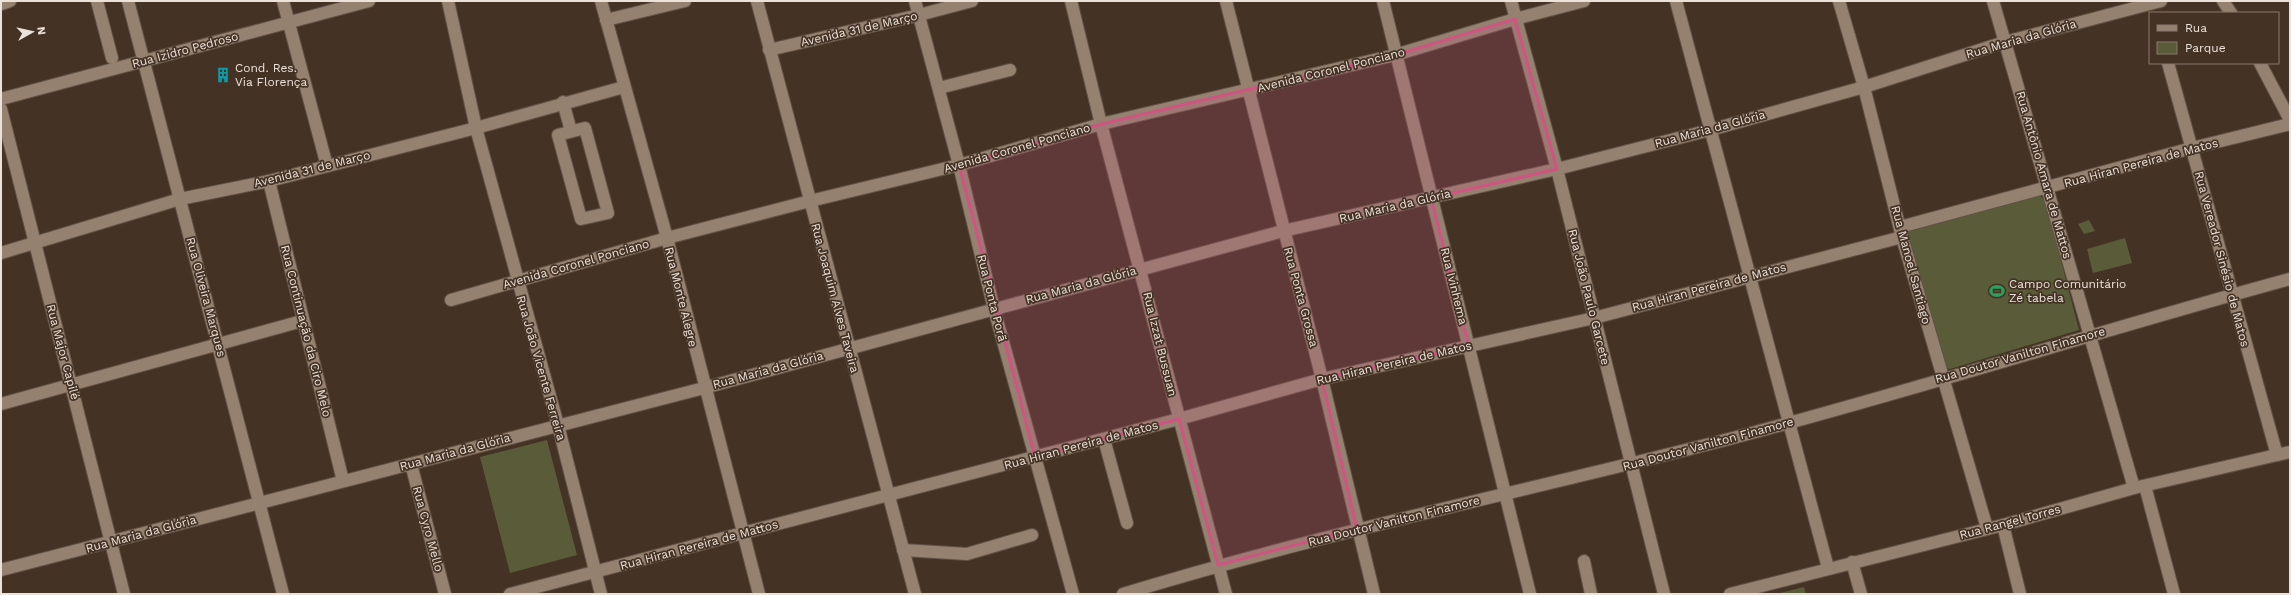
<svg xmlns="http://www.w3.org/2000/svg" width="2291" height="595" viewBox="0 0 2291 595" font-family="'Work Sans',sans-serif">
	<rect width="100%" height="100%" fill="#443325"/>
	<!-- green -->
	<g fill="#5a5b39">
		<path d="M2040,195l6,8 33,127 -129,39 -4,-1 -39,-136z"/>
		<path d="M2089,220l6,11 -11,3 -6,-10z"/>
		<path d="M2125,238l7,25 -39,10 -6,-24z"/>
		<path d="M547,440l30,115 -67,18 -30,-116z"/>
		<path d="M1804,587l2,7h-30z"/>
	</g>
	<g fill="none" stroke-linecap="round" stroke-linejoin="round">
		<!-- minor casing -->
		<g stroke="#615246" stroke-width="14">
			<g id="minor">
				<path d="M97,1l15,57"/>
				<path d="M128,1l155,593"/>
				<path d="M283,1l44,165"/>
				<path d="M448,1l28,127 82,297 43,169"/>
				<path d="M601,1l66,237 92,356"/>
				<path d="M757,1l158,593"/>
				<path d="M915,1l44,164 35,144 79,285"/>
				<path d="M1071,1l30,123 125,470"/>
				<path d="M1226,1l96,378 52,215"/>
				<path d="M1383,1l147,593"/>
				<path d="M1511,1l46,168 107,425"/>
				<path d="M1676,1l152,567"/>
				<path d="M1839,1l25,86 38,150 85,291"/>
				<path d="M1993,1l141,487"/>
				<path d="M2223,1l8,12"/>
				<path d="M1,4l9,-3"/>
				<path d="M606,20l79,-19"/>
				<path d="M769,50l150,-35 53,-14"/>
				<path d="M2168,63l109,392"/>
				<path d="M2260,63l30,57"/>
				<path d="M939,88l71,-18"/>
				<path d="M1,99l368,-98"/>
				<path d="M563,102l8,29"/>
				<path d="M1,109l123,485"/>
				<path d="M585,128l23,85 -27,6 -23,-84z"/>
				<path d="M269,181l74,300"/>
				<path d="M1900,227l292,-79 98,-24"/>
				<path d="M1,253l179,-54 89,-18 207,-53 148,-41"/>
				<path d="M451,300l216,-62 143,-37 149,-36 142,-41 294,-69 120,-36 69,-18"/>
				<path d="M1,404l301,-83"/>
				<path d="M1104,439l23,84"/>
				<path d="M411,464l34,130"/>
				<path d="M2145,486l29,108"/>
				<path d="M2003,525l17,69"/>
				<path d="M903,550l64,4 65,-19"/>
				<path d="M1584,561l7,33"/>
				<path d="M1852,562l9,32"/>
				<path d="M1,570l703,-182 579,-157 274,-62 153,-39 154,-43 141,-45 156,-41"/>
				<path d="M510,594l669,-175 143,-40 272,-61 308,-81"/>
				<path d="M1123,594c199,-61 404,-103 606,-155 188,-49 373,-109 561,-160"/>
				<path d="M1730,594l273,-69 131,-37 156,-36"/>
			</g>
		</g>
		<!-- minor -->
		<use href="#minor" stroke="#948170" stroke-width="12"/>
	</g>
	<!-- marked area -->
	<path fill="#cf5581" fill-opacity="0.2" stroke="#cf5581" stroke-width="3" stroke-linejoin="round" d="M1515,19l42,150 -126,29 38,148 -147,33 35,150 -139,36 -39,-146 -144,38 -76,-292 142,-41 294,-69z"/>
	<!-- icons -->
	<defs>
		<g id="building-bare" transform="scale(1.2)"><path d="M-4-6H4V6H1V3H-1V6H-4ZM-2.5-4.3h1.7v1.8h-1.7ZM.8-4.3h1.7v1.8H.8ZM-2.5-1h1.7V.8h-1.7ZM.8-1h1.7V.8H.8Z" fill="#0f9aa8" stroke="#443325" stroke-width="2.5" paint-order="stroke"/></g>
		<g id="stadium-bare" transform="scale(1.2)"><path d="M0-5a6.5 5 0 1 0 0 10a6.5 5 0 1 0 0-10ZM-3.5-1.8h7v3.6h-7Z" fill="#2e9e5b" stroke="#443325" stroke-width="2.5" paint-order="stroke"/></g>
	</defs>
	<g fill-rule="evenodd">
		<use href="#building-bare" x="223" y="75"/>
		<use href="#stadium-bare" x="1997" y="291"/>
	</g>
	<g text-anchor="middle" stroke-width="3.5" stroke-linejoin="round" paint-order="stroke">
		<!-- street labels -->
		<g font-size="12" fill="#ede2d9" stroke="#443325">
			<text transform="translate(859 29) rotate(-13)" y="4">Avenida 31 de Março</text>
			<text transform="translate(2021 39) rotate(-16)" y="4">Rua Maria da Glória</text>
			<text transform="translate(185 50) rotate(-15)" y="4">Rua Izidro Pedroso</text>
			<text transform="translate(1331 70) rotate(-14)" y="4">Avenida Coronel Ponciano</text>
			<text transform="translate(1710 129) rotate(-15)" y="4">Rua Maria da Glória</text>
			<text transform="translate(1017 148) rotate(-16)" y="4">Avenida Coronel Ponciano</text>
			<text transform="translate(2141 163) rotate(-15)" y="4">Rua Hiran Pereira de Matos</text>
			<text transform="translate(312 169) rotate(-14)" y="4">Avenida 31 de Março</text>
			<text transform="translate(2044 175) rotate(74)" y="4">Rua Antônio Amara de Mattos</text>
			<text transform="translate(1395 206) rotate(-13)" y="4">Rua Maria da Glória</text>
			<text transform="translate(2222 259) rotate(75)" y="4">Rua Vereador Sinésio de Matos</text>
			<text transform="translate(576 264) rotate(-16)" y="4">Avenida Coronel Ponciano</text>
			<text transform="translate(1911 265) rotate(75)" y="4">Rua Manoel Santiago</text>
			<text transform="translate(1081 285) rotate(-15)" y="4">Rua Maria da Glória</text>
			<text transform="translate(1454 286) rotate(76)" y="4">Rua Ivinhema</text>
			<text transform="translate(1709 287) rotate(-15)" y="4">Rua Hiran Pereira de Matos</text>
			<text transform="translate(206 297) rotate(75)" y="4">Rua Oliveira Marques</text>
			<text transform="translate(681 297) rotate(76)" y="4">Rua Monte Alegre</text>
			<text transform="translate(1301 297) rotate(75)" y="4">Rua Ponta Grossa</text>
			<text transform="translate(1589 297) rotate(76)" y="4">Rua João Paulo Garcete</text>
			<text transform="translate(835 298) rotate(75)" y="4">Rua Joaquim Alves Taveira</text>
			<text transform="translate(992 298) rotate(76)" y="4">Rua Ponta Porã</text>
			<text transform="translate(306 331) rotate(76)" y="4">Rua Continuação da Ciro Melo</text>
			<text transform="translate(1160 344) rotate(76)" y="4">Rua Izzat Bussuan</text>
			<text transform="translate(63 352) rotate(75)" y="4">Rua Major Capilé</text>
			<text transform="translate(2020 355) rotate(-16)" y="4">Rua Doutor Vanilton Finamore</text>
			<text transform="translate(1394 363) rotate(-13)" y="4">Rua Hiran Pereira de Matos</text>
			<text transform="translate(541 368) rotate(74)" y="4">Rua João Vicente Ferreira</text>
			<text transform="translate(768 370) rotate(-15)" y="4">Rua Maria da Glória</text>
			<text transform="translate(1708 444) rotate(-15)" y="4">Rua Doutor Vanilton Finamore</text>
			<text transform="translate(1081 445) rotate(-15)" y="4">Rua Hiran Pereira de Matos</text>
			<text transform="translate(455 452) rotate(-15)" y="4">Rua Maria da Glória</text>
			<text transform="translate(1394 521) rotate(-14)" y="4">Rua Doutor Vanilton Finamore</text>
			<text transform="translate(2010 522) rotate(-15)" y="4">Rua Rangel Torres</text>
			<text transform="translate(428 529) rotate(75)" y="4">Rua Cyro Mello</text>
			<text transform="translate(141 534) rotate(-15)" y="4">Rua Maria da Glória</text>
			<text transform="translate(699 545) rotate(-15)" y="4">Rua Hiran Pereira de Mattos</text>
		</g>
		<!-- poi labels -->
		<g font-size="12" fill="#ede2d9" stroke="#443325" text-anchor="start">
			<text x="235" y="72">Cond. Res.<tspan x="235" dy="14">Via Florença</tspan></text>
			<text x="2009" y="288">Campo Comunitário<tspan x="2009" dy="14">Zé tabela</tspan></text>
		</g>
	</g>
	<!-- border -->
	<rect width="2291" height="595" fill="none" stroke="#ede2d9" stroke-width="4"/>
	<!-- legend -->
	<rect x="2149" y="12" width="130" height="52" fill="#443325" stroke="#88796d"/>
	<rect x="2157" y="25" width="20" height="6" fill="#948170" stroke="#88796d"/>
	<text x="2185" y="32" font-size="12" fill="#ede2d9">Rua</text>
	<rect x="2157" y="42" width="20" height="12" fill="#5a5b39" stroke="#88796d"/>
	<text x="2185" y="52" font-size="12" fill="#ede2d9">Parque</text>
	<!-- north arrow -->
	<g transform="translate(32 32) rotate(82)" stroke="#443325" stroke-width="3" paint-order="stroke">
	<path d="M0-3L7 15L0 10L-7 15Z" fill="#ede2d9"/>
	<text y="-6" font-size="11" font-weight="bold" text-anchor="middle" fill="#ede2d9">N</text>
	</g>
</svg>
